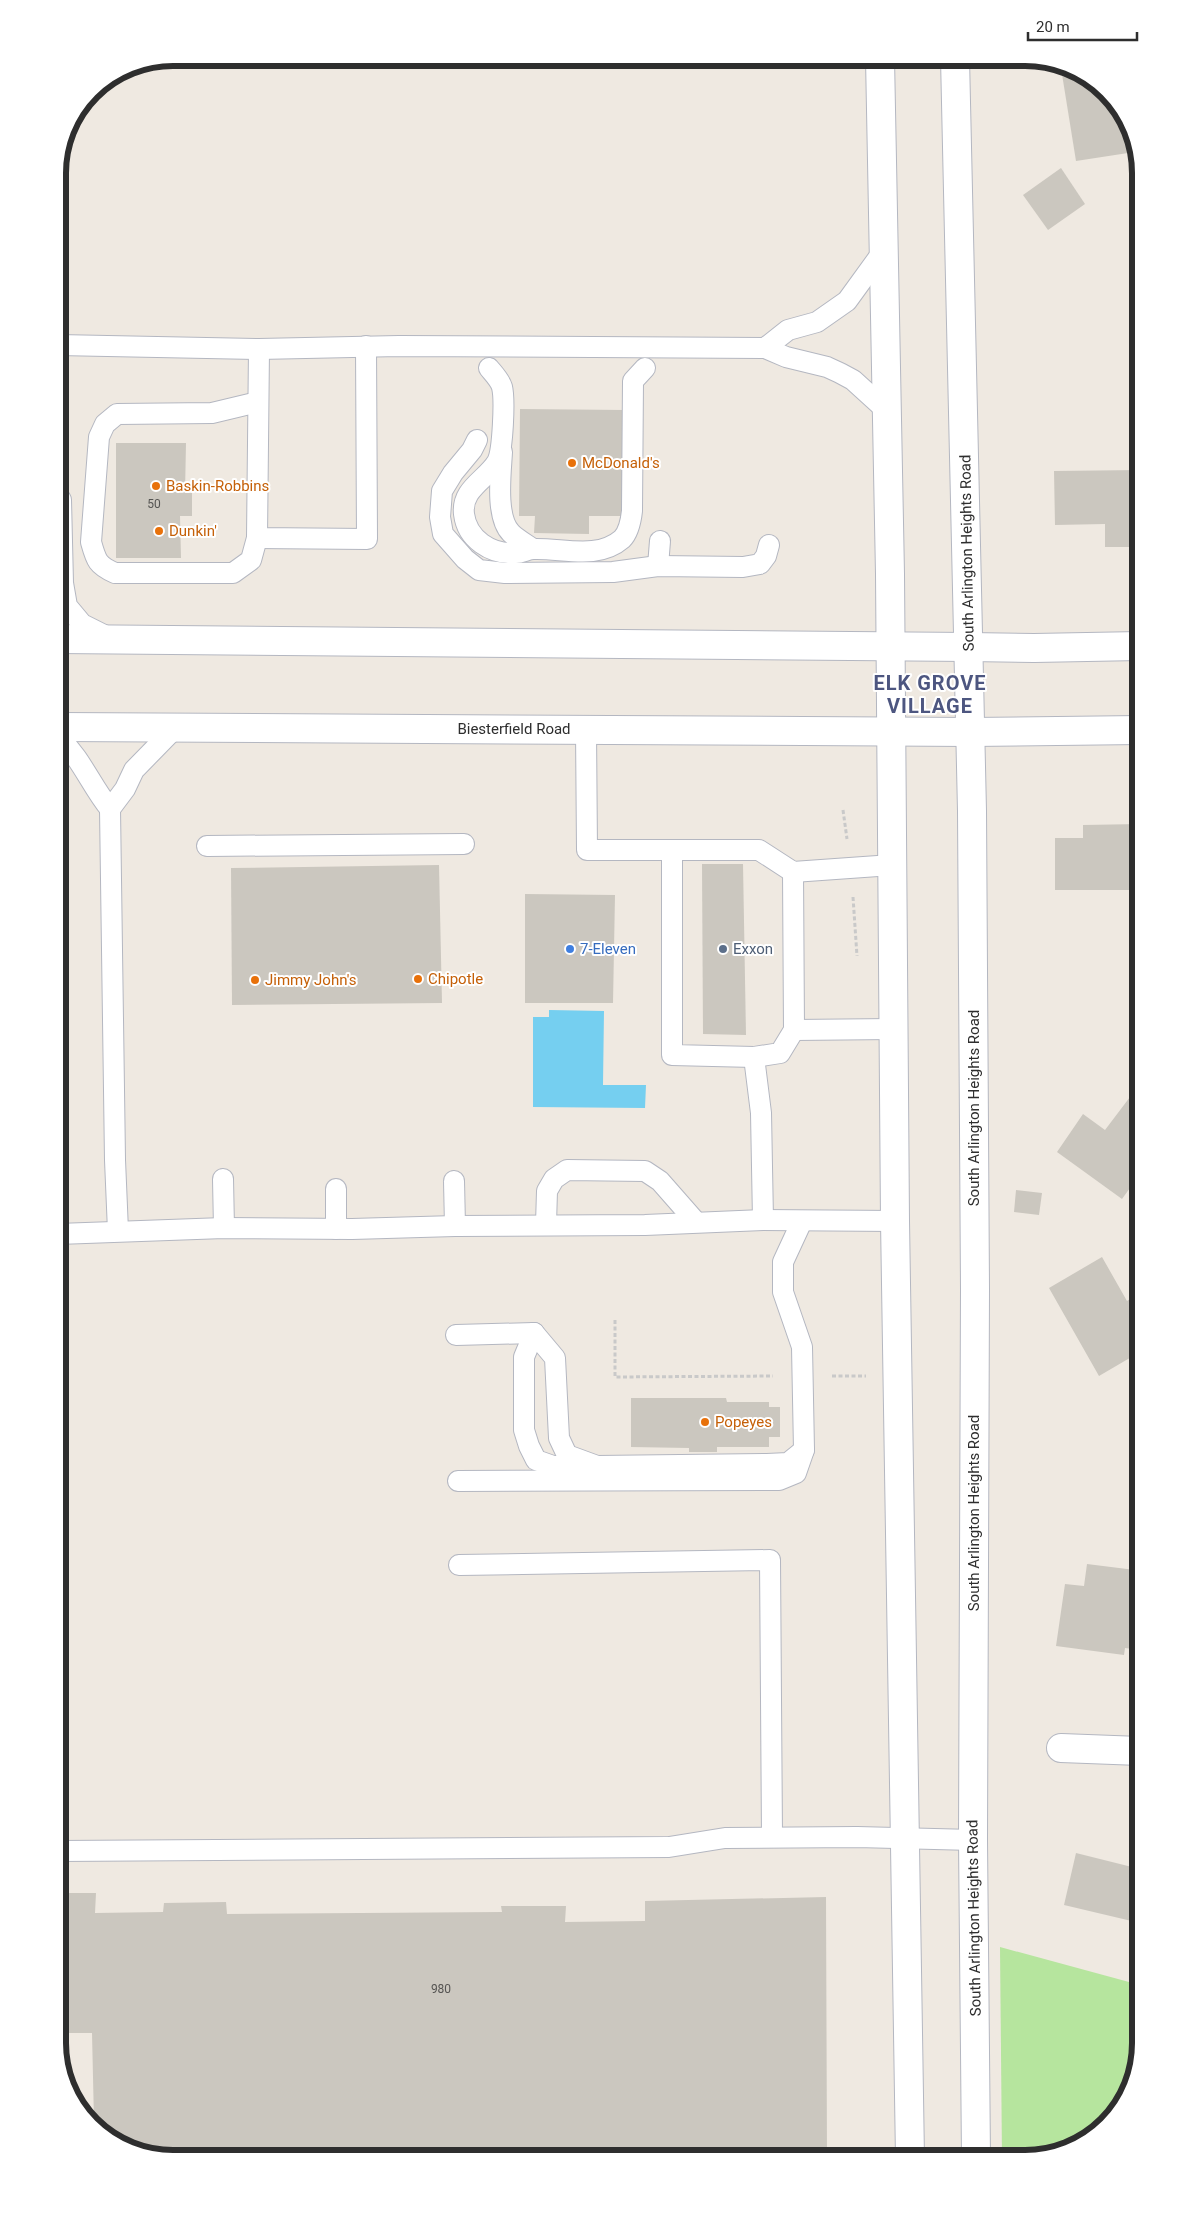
<svg xmlns="http://www.w3.org/2000/svg" width="1198" height="2216" viewBox="0 0 1198 2216" font-family="Roboto,sans-serif">
	<rect width="100%" height="100%" fill="#efe9e1"/>
	<!-- green -->
	<path fill="#b6e59e" d="M1000,1947l140,38v58l-19,64 -51,43 -45,8h-23z"/>
	<!-- water -->
	<path fill="#75cff0" d="M549,1010l55,1 -1,74h43l-1,23 -112,-1v-90h16z"/>
	<!-- building -->
	<g fill="#cbc7bf">
		<path d="M1061,68l34,13 27,35 6,37 -52,8z"/>
		<path d="M1061,168l24,36 -37,26 -25,-35z"/>
		<path d="M1140,228v24l-10,-6z"/>
		<path d="M520,409l104,1 -1,106h-34v18l-55,-1 1,-17h-16z"/>
		<path d="M116,443h70l-1,50h7v23h-12l1,42h-65z"/>
		<path d="M1140,470v77h-35v-23l-50,1 -1,-54z"/>
		<path d="M1140,824v66h-85v-52h28v-13z"/>
		<path d="M702,864h41l3,171 -43,-1z"/>
		<path d="M439,865l3,138 -210,2 -1,-137z"/>
		<path d="M525,894l90,1 -2,108h-88z"/>
		<path d="M1130,1097l10,8v69l-18,25 -65,-47 26,-38 22,16z"/>
		<path d="M1016,1190l26,3 -3,22 -25,-3z"/>
		<path d="M1102,1257l25,44 13,-8v59l-41,24 -50,-88z"/>
		<path d="M631,1398h95l1,4h42v5h11v30h-11v10h-52v5h-28v-4l-58,-1z"/>
		<path d="M1087,1564l48,6 -3,23 8,1v56l-15,-2 -1,7 -68,-9 9,-62 19,2z"/>
		<path d="M1076,1853l64,16v54l-76,-18z"/>
		<path d="M58,1893h38l-1,20 68,-1 1,-9 62,-1 1,12 275,-2 -1,-6h65l-1,16 80,-1v-20l181,-4 1,261h-49v-6l-105,2v4h-507l-57,-19 -15,-18 -2,-88h-34z"/>
	</g>
	<g fill="none" stroke-linecap="round" stroke-linejoin="round">
		<!-- service casing -->
		<g stroke="#b4b7c1" stroke-width="22">
			<g id="service">
				<path d="M58,345l201,4 140,-3 366,2 21,9 41,10 13,6 13,7 33,30"/>
				<path d="M765,348l23,-18 29,-8 30,-21 37,-51"/>
				<path d="M259,349l-2,189 110,1 -1,-193"/>
				<path d="M489,368c4,5 11,12 13,19 3,12 1,64 -5,75 -11,18 -36,27 -33,52 3,25 27,41 52,39 6,0 12,-4 18,-4 29,-1 64,11 88,-10 7,-7 9,-19 10,-28l1,-130 12,-13"/>
				<path d="M477,440l-5,10 -19,23 -11,18 -2,26 3,17 22,25 14,11 26,3 108,-1 45,-6 85,1 17,-3 6,-8 3,-11"/>
				<path d="M502,452c-1,20 -7,65 9,81 6,6 15,11 22,16"/>
				<path d="M58,495l3,5 2,83 4,23 15,18 26,13"/>
				<path d="M257,538l-6,22 -18,13h-118c-18,-8 -19,-13 -24,-31l8,-105 6,-13 12,-10 95,-1 46,-11"/>
				<path d="M658,566l2,-25"/>
				<path d="M586,730l1,120h172l34,22 99,-7"/>
				<path d="M58,736c25,25 32,48 52,73"/>
				<path d="M207,846l257,-2"/>
				<path d="M672,851v204l82,2 26,-4 14,-23 -1,-158"/>
				<path d="M794,1030l99,-1"/>
				<path d="M754,1057l7,56 2,107"/>
				<path d="M223,1179l1,49"/>
				<path d="M454,1181l1,45"/>
				<path d="M336,1189v40"/>
				<path d="M546,1224l1,-33 7,-12 13,-9 78,1 15,10 36,41"/>
				<path d="M118,1231l-3,-71 -5,-351 15,-20 9,-19 43,-44"/>
				<path d="M58,1234l166,-6 128,1 103,-3 190,-1 118,-5 132,1"/>
				<path d="M534,1333l21,25 4,80 8,17 30,11 170,-2 21,-1 16,-13"/>
				<path d="M534,1333l-10,24v73l5,16 7,14 17,6h31"/>
				<path d="M456,1335l78,-2"/>
				<path d="M458,1481l321,-1 17,-7 8,-23 -2,-103 -19,-55v-30l19,-41"/>
				<path d="M459,1565l311,-5 2,277"/>
				<path d="M58,1851l611,-4 56,-9 132,-1 116,3"/>
			</g>
		</g>
		<!-- minor casing -->
		<g stroke="#b4b7c1" stroke-width="30">
			<path id="minor" d="M1061,1748l79,3"/>
		</g>
		<!-- tertiary casing -->
		<g stroke="#b4b7c1" stroke-width="30">
			<g id="tertiary">
				<path d="M969,647l65,1 106,-2"/>
				<path d="M971,732l169,-2"/>
			</g>
		</g>
		<!-- secondary casing -->
		<g stroke="#b4b7c1" stroke-width="30">
			<g id="secondary">
				<path d="M880,58l10,516 5,647 15,937"/>
				<path d="M955,58l17,753 3,478 -2,551 3,318"/>
				<path d="M58,639l911,8"/>
				<path d="M58,727l913,5"/>
			</g>
		</g>
		<!-- path -->
		<g stroke="#c9c9c9" stroke-width="3" stroke-dasharray="4 2.5" stroke-linecap="butt">
			<path d="M843,810l4,29"/>
			<path d="M853,897l4,59"/>
			<path d="M615,1320v57l158,-1"/>
			<path d="M832,1376h34"/>
		</g>
		<!-- service -->
		<use href="#service" stroke="#fff" stroke-width="20"/>
		<!-- minor -->
		<use href="#minor" stroke="#fff" stroke-width="28"/>
		<!-- tertiary -->
		<use href="#tertiary" stroke="#fff" stroke-width="28"/>
		<!-- secondary -->
		<use href="#secondary" stroke="#fff" stroke-width="28"/>
	</g>
	<!-- markers -->
	<g fill="#e8710a" stroke="#fff" stroke-width="2">
		<circle cx="572" cy="463" r="5"/>
		<circle cx="156" cy="486" r="5"/>
		<circle cx="159" cy="531" r="5"/>
		<circle cx="418" cy="979" r="5"/>
		<circle cx="255" cy="980" r="5"/>
		<circle cx="705" cy="1422" r="5"/>
	</g>
	<circle fill="#3f7fe0" stroke="#fff" stroke-width="2" cx="570" cy="949" r="5"/>
	<circle fill="#5c6f8a" stroke="#fff" stroke-width="2" cx="723" cy="949" r="5"/>
	<g text-anchor="middle" stroke-width="4" stroke-linejoin="round" paint-order="stroke">
		<!-- number labels -->
		<g font-size="12" fill="#555452">
			<text x="154" y="508">50</text>
			<text x="441" y="1993">980</text>
		</g>
		<!-- food labels -->
		<g font-size="15" fill="#c56008" stroke="#fff" text-anchor="start">
			<text x="582" y="468">McDonald's</text>
			<text x="166" y="491">Baskin-Robbins</text>
			<text x="169" y="536">Dunkin'</text>
			<text x="428" y="984">Chipotle</text>
			<text x="265" y="985">Jimmy John's</text>
			<text x="715" y="1427">Popeyes</text>
		</g>
		<!-- street labels -->
		<g font-size="15" fill="#2e2e2e" stroke="#fff">
			<text transform="translate(967 553) rotate(-91)" y="5">South Arlington Heights Road</text>
			<text x="514" y="734">Biesterfield Road</text>
			<text transform="translate(974 1108) rotate(-90)" y="5">South Arlington Heights Road</text>
			<text transform="translate(974 1513) rotate(-90)" y="5">South Arlington Heights Road</text>
			<text transform="translate(974 1918) rotate(-91)" y="5">South Arlington Heights Road</text>
		</g>
		<!-- shop labels -->
		<g font-size="15" fill="#366cbe" stroke="#fff" text-anchor="start">
			<text x="580" y="954">7-Eleven</text>
		</g>
		<!-- service labels -->
		<g font-size="15" fill="#4e5e75" stroke="#fff" text-anchor="start">
			<text x="733" y="954">Exxon</text>
		</g>
		<!-- district labels -->
		<g font-size="20" font-weight="bold" letter-spacing="1" fill="#4d5680" stroke="#fff">
			<text x="930" y="690">ELK GROVE<tspan x="930" dy="23">VILLAGE</tspan></text>
		</g>
	</g>
	<!-- crop -->
	<path d="M0 0H1198V2216H0ZM173 66H1025A107 107 0 0 1 1132 173V2043A107 107 0 0 1 1025 2150H173A107 107 0 0 1 66 2043V173A107 107 0 0 1 173 66Z" fill="#fff" fill-rule="evenodd"/>
	<path fill="none" stroke="#2e2e2e" stroke-width="6" d="M173 66H1025A107 107 0 0 1 1132 173V2043A107 107 0 0 1 1025 2150H173A107 107 0 0 1 66 2043V173A107 107 0 0 1 173 66Z"/>
	<!-- scale -->
	<path d="M1028 32v8h109v-8" fill="none" stroke="#2e2e2e" stroke-width="2.5"/>
	<text x="1036" y="32" font-size="15" fill="#2e2e2e" stroke="#ffffff" stroke-width="4" paint-order="stroke">20 m</text>
</svg>
